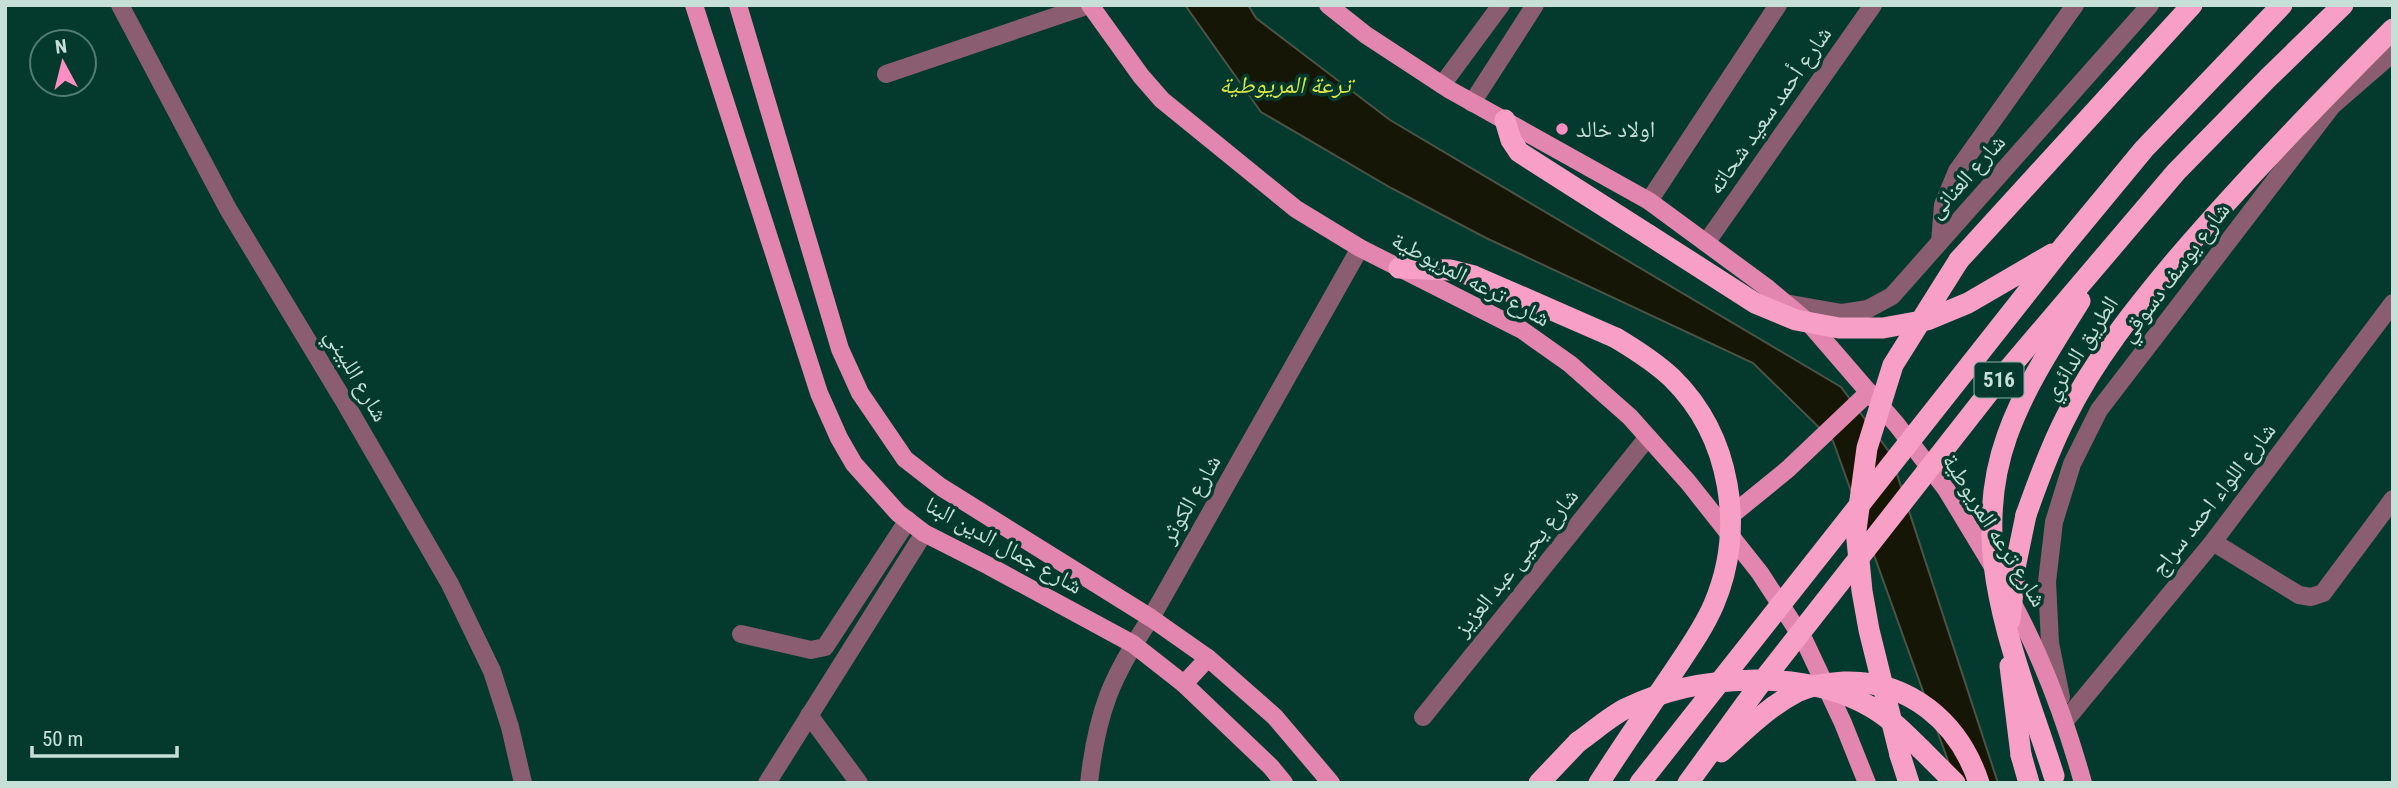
<svg xmlns="http://www.w3.org/2000/svg" width="2398" height="788" viewBox="0 0 2398 788" font-family="'Roboto Condensed','Noto Naskh Arabic',sans-serif">
	<rect width="100%" height="100%" fill="#043a2e"/>
	<!-- water -->
	<path fill="#151606" stroke="#4a5345" stroke-width="2" d="M1185,5h63l8,13 134,102 451,267 49,66 108,330h-42l-123,-342 -80,-78 -267,-125 -95,-50 -130,-76z"/>
	<g fill="none" stroke-linecap="round" stroke-linejoin="round">
		<!-- minor -->
		<g stroke="#8a5d70" stroke-width="18">
			<path d="M120,5l108,204 116,192 106,183 42,87 18,56 13,56"/>
			<path d="M886,74l203,-69"/>
			<path d="M1442,85l59,-80"/>
			<path d="M1472,103l63,-98"/>
			<path d="M1649,201l129,-196"/>
			<path d="M1940,242l3,-37 14,-34 118,-166"/>
			<path d="M1706,243l167,-238"/>
			<path d="M1785,303l57,10 26,-4 24,-13 258,-291"/>
			<path d="M2213,542l86,53 12,2 12,-4 70,-94"/>
			<path d="M741,634l70,16 14,-3 83,-127"/>
			<path d="M2061,697l-11,-54 -3,-61 7,-60 18,-58 27,-54 233,-304 61,-53"/>
			<path d="M809,715l50,68"/>
			<path d="M1423,717l225,-280"/>
			<path d="M2065,721l148,-179 180,-239"/>
			<path d="M767,783l157,-250"/>
			<path d="M1089,783c8,-71 22,-106 62,-165l209,-370"/>
		</g>
		<!-- major -->
		<g stroke="#e285af" stroke-width="18">
			<path d="M694,5l125,388 20,45 15,26 44,49 26,20 65,33 144,78 51,40 87,83 13,16"/>
			<path d="M738,5l102,344 20,44 45,66 36,28 210,131 57,40 67,59 56,66"/>
			<path d="M1090,5l51,71 21,24 134,109 64,39 162,82 48,34 60,53 58,65 72,91 45,69 38,81 24,60"/>
			<path d="M1328,5l38,30 84,55 199,111 117,86 43,36 88,102 49,64 49,81"/>
			<path d="M1723,522l65,-53 81,-77"/>
			<path d="M2010,598c32,59 55,120 73,185"/>
			<path d="M1184,684l24,-26"/>
		</g>
		<!-- highway -->
		<g stroke="#f89fc6" stroke-width="21">
			<path d="M1505,120l6,20 8,12 130,83"/>
			<path d="M1959,260l233,-255"/>
			<path d="M1399,268l51,2 24,6 142,62"/>
			<path d="M2026,515c12,-34 24,-67 40,-98 28,-57 69,-108 109,-156 69,-81 143,-157 218,-232"/>
			<path d="M1921,749l34,34"/>
			<path d="M1900,755l9,28"/>
			<path d="M2021,755l8,28"/>
			<path d="M1539,783l39,-41"/>
		</g>
		<!-- highway-bridge -->
		<g stroke="#f89fc6" stroke-width="21">
			<path d="M1649,235l106,68 41,17 43,8h44l44,-8 41,-17 84,-49"/>
			<path d="M2010,620l6,-57 10,-48"/>
			<path d="M2010,666l11,89"/>
			<path d="M1578,742c16,-11 32,-26 49,-34 70,-34 175,-40 244,-1 19,11 34,26 50,42"/>
			<path d="M1721,752c24,-22 47,-45 76,-60 14,-7 31,-9 47,-10 65,-2 115,40 135,101"/>
			<path d="M1900,755l-31,-125 -7,-39 -6,-61 11,-82 26,-83 66,-105"/>
			<path d="M2054,776c-35,-111 -89,-223 -47,-340 17,-48 46,-92 73,-135"/>
			<path d="M1599,783c23,-36 47,-71 71,-106 15,-23 33,-47 44,-73 32,-75 17,-168 -42,-226 -17,-16 -36,-28 -56,-40"/>
			<path d="M1640,783l423,-536 81,-98 138,-144"/>
			<path d="M1688,783l69,-95 232,-296 187,-220 92,-94 75,-73"/>
		</g>
	</g>
	<!-- markers -->
	<circle fill="#fc8fc1" stroke="#043a2e" stroke-width="2.5" cx="1562" cy="129" r="7"/>
	<g text-anchor="middle" stroke-width="7" stroke-linejoin="round" paint-order="stroke">
		<!-- shield labels -->
		<rect fill="#043a2e" stroke="#8caea4" stroke-width="2" x="1974.5" y="362.5" width="49" height="35" rx="5"/>
		<g font-size="21" font-weight="bold" fill="#c7e0d7">
			<text x="1999" y="387">516</text>
		</g>
		<!-- street labels -->
		<g font-size="23" fill="#c7e0d7" stroke="#043a2e">
			<text transform="translate(1769 110) rotate(-55)" y="8">شارع أحمد سعيد شحاته</text>
			<text transform="translate(1966 176) rotate(-48)" y="8">شارع العنانى</text>
			<text transform="translate(2174 272) rotate(-53)" y="8">شارع يوسف دسوقي</text>
			<text transform="translate(1471 279) rotate(28)" y="8">شارع ترعه المريوطية</text>
			<text transform="translate(2080 348) rotate(-57)" y="8">الطريق الدائري</text>
			<text transform="translate(357 375) rotate(60)" y="8">شارع اللبيني</text>
			<text transform="translate(1190 499) rotate(-60)" y="8">شارع الكوثر</text>
			<text transform="translate(2213 499) rotate(-52)" y="8">شارع اللواء احمد سراج</text>
			<text transform="translate(1995 530) rotate(58)" y="8">شارع ترعه المريوطية</text>
			<text transform="translate(1004 545) rotate(29)" y="8">شارع جمال الدين البنا</text>
			<text transform="translate(1516 562) rotate(-51)" y="8">شارع يحيى عبد العزيز</text>
		</g>
		<!-- poi labels -->
		<g font-size="23" fill="#c7e0d7" stroke="#043a2e" text-anchor="start">
			<text x="1576" y="137">اولاد خالد</text>
		</g>
		<!-- water labels -->
		<g font-size="24" font-style="italic" fill="#dde545" stroke="#043a2e">
			<text x="1285" y="93">ترعة المريوطية</text>
		</g>
	</g>
	<!-- border -->
	<rect width="2398" height="788" fill="none" stroke="#c7e0d7" stroke-width="14"/>
	<!-- north arrow -->
	<g transform="translate(63 63) rotate(353)"><circle r="33" fill="#043a2e" stroke="#527c72" stroke-width="2"/>
	<path d="M0-5L12 26L0 18L-12 26Z" fill="#fc8fc1"/>
	<text y="-10" font-size="19" font-weight="bold" text-anchor="middle" fill="#c7e0d7">N</text>
	</g>
	<!-- scale -->
	<path d="M32 746v10h145v-10" fill="none" stroke="#c7e0d7" stroke-width="3.5"/>
	<text x="42" y="746" font-size="21" fill="#c7e0d7" stroke="#043a2e" stroke-width="5" paint-order="stroke">50 m</text>
</svg>
